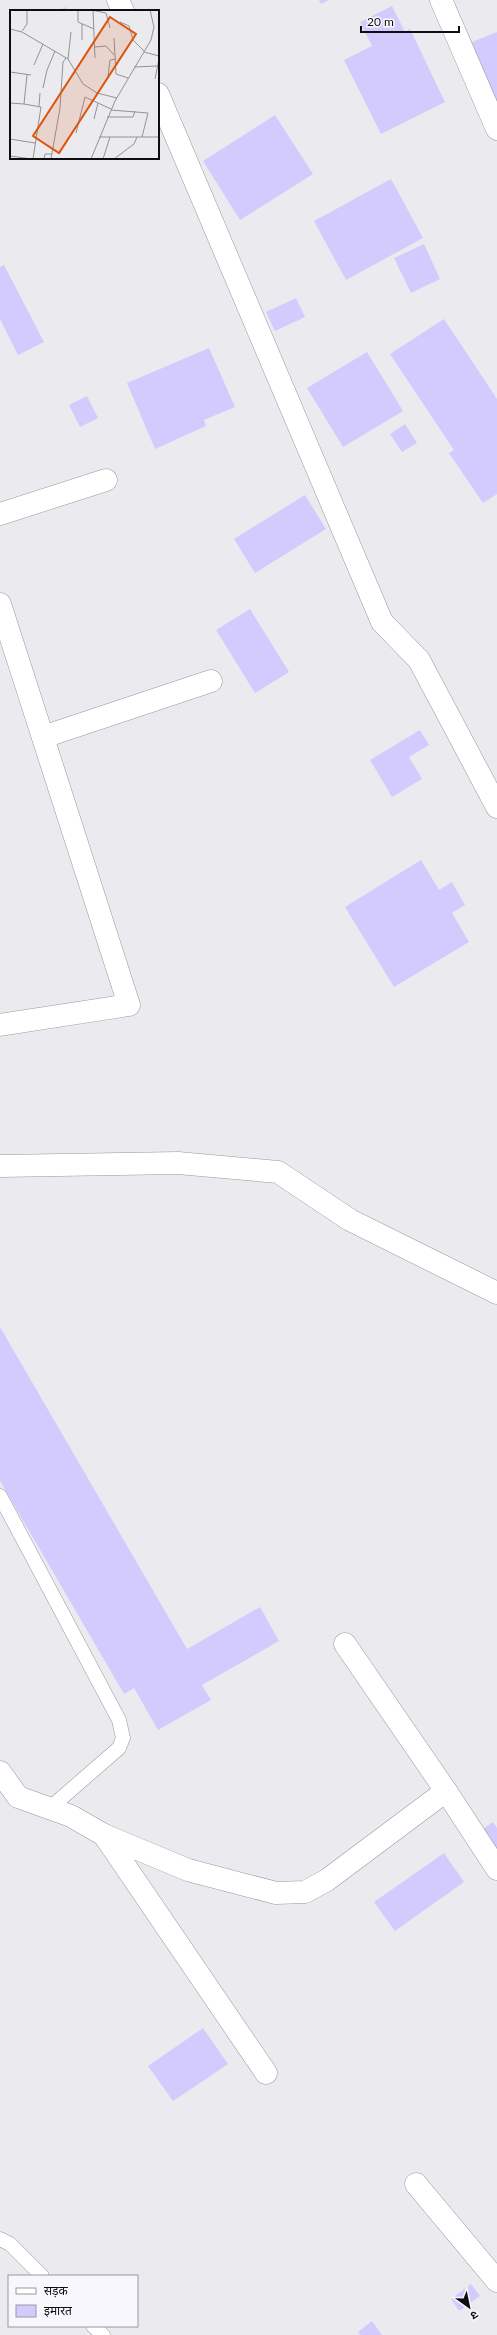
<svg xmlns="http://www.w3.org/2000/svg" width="497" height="2335" viewBox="0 0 497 2335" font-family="Lato,'Noto Sans Devanagari',sans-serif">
	<rect width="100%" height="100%" fill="#ebeaef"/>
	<!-- building -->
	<g fill="#d3cbfe">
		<path d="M319,0h10l-8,4z"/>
		<path d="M392,6l13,26 5,-3 35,73 -64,32 -37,-74 28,-14 -12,-24z"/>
		<path d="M66,7l2,4h-10z"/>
		<path d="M497,32v86l-30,-74z"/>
		<path d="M275,115l38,59 -73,46 -37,-59z"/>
		<path d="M391,179l32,59 -77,42 -32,-59z"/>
		<path d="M424,244l16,35 -29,14 -17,-35z"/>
		<path d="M4,265l40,77 -26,13 -18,-36v-52z"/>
		<path d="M296,298l9,19 -30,14 -9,-19z"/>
		<path d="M444,319l53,80v95l-14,9 -34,-50 5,-3 -64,-96z"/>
		<path d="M209,348l26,59 -31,13 2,6 -51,23 -28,-66z"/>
		<path d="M367,352l36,59 -60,36 -36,-59z"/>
		<path d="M87,396l11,22 -18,9 -11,-22z"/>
		<path d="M405,424l12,19 -15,9 -12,-18z"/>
		<path d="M305,495l21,34 -71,44 -21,-34z"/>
		<path d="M250,609l39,63 -34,21 -39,-63z"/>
		<path d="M420,730l9,15 -20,12 13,22 -30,18 -22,-37z"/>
		<path d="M421,860l18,30 13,-8 13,23 -13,8 17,29 -75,45 -49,-80z"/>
		<path d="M0,1327l187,322 73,-42 19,34 -77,44 9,15 -53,30 -24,-42 -10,6 -124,-213z"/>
		<path d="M493,1822l4,6v26l-22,-20z"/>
		<path d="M444,1853l20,29 -69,49 -21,-29z"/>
		<path d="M203,2028l25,36 -55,37 -25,-35z"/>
		<path d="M471,2284l9,12 -21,15 -8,-12z"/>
		<path d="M372,2321l10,14h-22l-2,-3z"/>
	</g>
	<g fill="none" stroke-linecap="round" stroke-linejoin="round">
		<!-- service casing -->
		<g stroke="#99999e" stroke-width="15">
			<g id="service">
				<path d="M0,1496l119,224 4,18 -4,10 -69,60"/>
				<path d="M0,2239l10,5 32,32"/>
				<path d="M93,2326l10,9"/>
			</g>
		</g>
		<!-- minor casing -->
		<g stroke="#99999e" stroke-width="23">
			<g id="minor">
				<path d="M118,0l5,11"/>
				<path d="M441,0l56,129"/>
				<path d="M158,94l224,528 37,38 78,147"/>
				<path d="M0,514l106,-34"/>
				<path d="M0,604l129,401 -129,20"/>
				<path d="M43,737l168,-56"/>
				<path d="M0,1166l178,-3 100,9 72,48 147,73"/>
				<path d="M345,1644l101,147 51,78"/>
				<path d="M0,1772l18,25 53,19 33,19 162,238"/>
				<path d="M104,1835l84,35 88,23 29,-1 22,-12 119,-89"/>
				<path d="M416,2184l81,97"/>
			</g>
		</g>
		<!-- service -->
		<use href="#service" stroke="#fff" stroke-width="14"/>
		<!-- minor -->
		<use href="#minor" stroke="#fff" stroke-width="22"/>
	</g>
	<!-- overview -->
	<g transform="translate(10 10)">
		<rect width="149" height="149" fill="#ebeaef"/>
		<path fill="none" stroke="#939296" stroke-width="1" d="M68,0v12l16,7M81,0l15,3 4,15M83,1l2,47M110,12l9,4 4,14 11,11M0,19l12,3 46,27 15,25 14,9 20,5M12,21l5,-7v-14M104,28l2,36 12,4M72,30v-16M85,37l11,-1 8,9M134,42l15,4M58,49l3,-27M24,55l9,-21M124,57l23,-1M0,62l21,3M17,65l-3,29 17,3 -8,52M98,67l2,-17 6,-1M145,69l4,-20M33,78l4,-18 8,-19M0,93l14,1M29,96l1,-13M97,107h26l2,-6M84,109l4,-16M66,123l9,-36 26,12M89,127h43l6,-24 -37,-3M132,127h17M0,129l25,4M0,146l22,3M34,149l1,-5h7M41,149l9,-51 3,-46 3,-4M81,149l24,-58 36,-61 3,-13 -4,-17M93,149l7,-22M104,149l20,-15 3,-7"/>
		<path fill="#dd550c" fill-opacity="0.15" stroke="#dd550c" stroke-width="2" d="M100,7l26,17 -77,119 -26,-17z"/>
		<rect width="149" height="149" fill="none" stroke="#0e0e10" stroke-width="2"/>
	</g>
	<!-- legend -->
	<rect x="8" y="2275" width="130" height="52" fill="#f8f7fd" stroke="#9a9a9e"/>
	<rect x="16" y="2288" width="20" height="6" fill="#ffffff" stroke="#9a9a9e"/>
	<text x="44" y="2295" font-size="12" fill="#0e0e10">सड़क</text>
	<rect x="16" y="2305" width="20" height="12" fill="#d3cbfe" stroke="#9a9a9e"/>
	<text x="44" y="2315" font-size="12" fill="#0e0e10">इमारत</text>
	<!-- north arrow -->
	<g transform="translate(469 2307) rotate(147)" stroke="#f8f7fd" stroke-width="3" paint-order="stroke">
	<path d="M0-3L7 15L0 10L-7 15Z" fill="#0e0e10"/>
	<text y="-6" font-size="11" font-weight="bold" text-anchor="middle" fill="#0e0e10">उ</text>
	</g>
	<!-- scale -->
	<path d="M361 26v6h98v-6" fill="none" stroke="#0e0e10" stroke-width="2"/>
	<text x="367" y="26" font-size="12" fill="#0e0e10" stroke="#f8f7fd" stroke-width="3" paint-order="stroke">20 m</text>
</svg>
